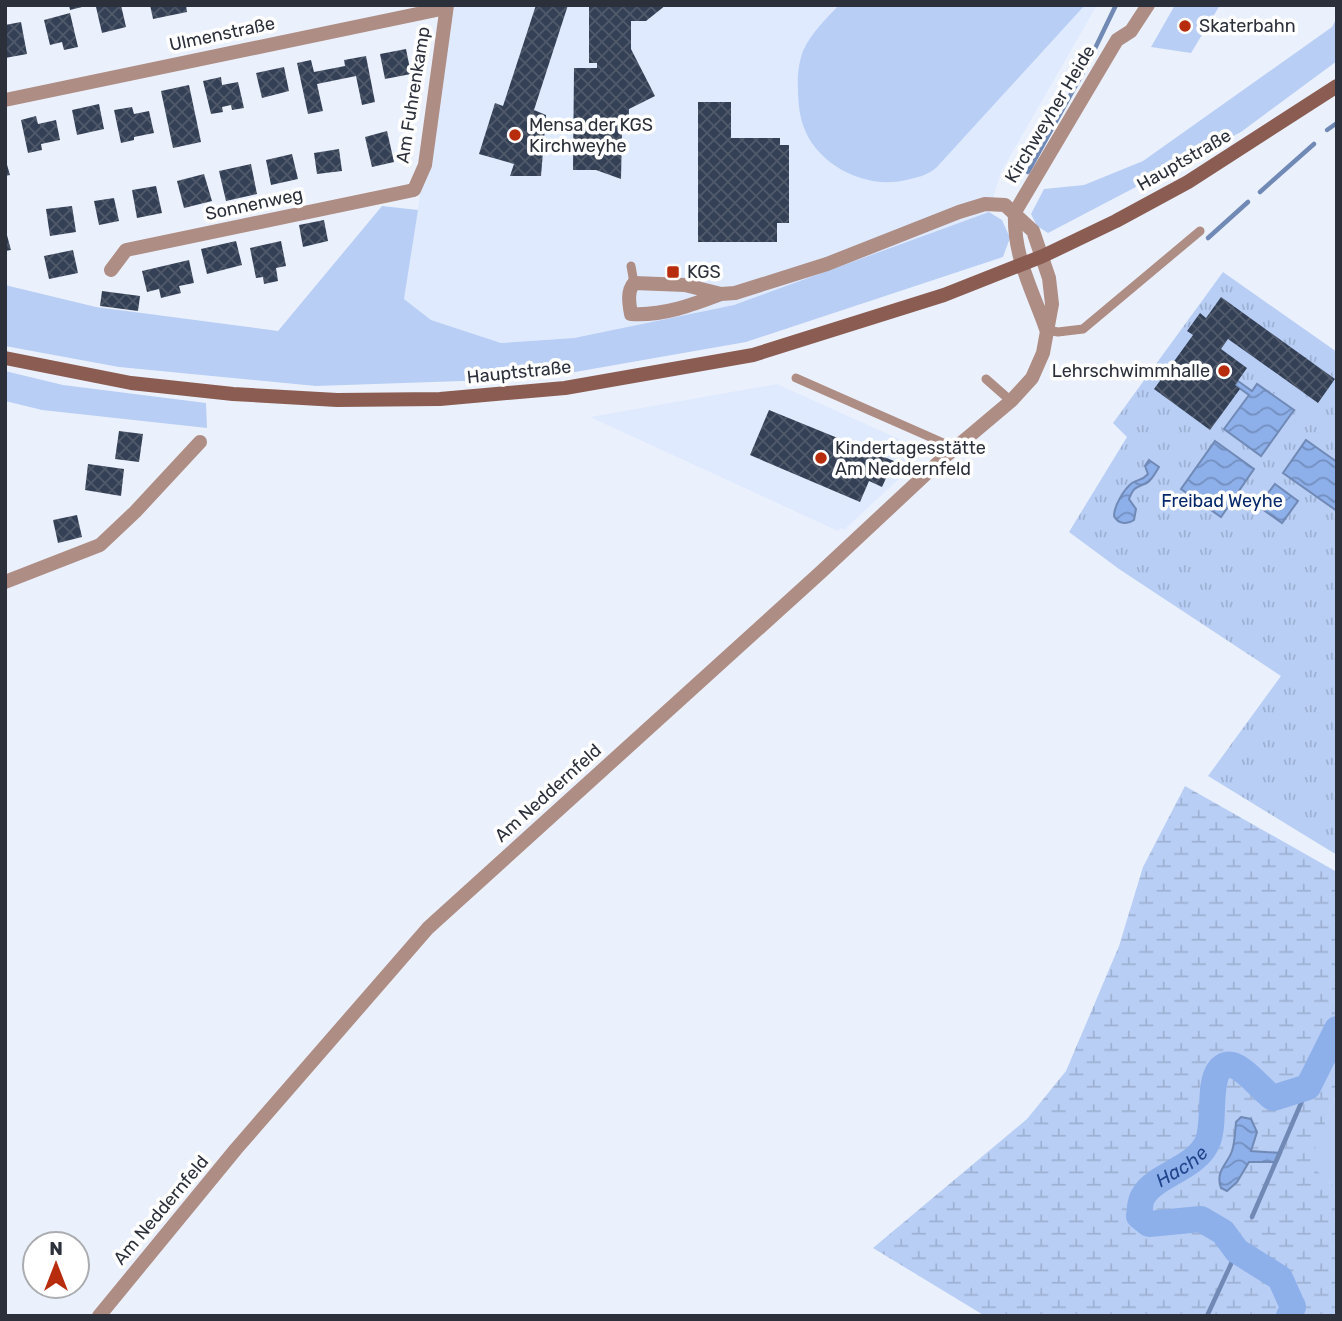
<svg xmlns="http://www.w3.org/2000/svg" width="1342" height="1321" viewBox="0 0 1342 1321" font-family="Rubik,sans-serif">
	<defs>
		<pattern id="wetland-marsh" width="20" height="14" patternUnits="userSpaceOnUse" patternTransform="scale(1.75)"><rect width="20" height="14" fill="#b8cef5"/><path d="M1 5h8M5 5V1M11 12h8M15 12V8" fill="none" stroke="#9eb1d3"/></pattern>
		<pattern id="park-tufts" width="24" height="20" patternUnits="userSpaceOnUse" patternTransform="scale(1.75)"><rect width="24" height="20" fill="#b8cef5"/><path d="M3 7l-1-3M5 7V3M7 7l1-3M15 17l-1-3M17 17v-4M19 17l1-3" fill="none" stroke="#9eb1d3"/></pattern>
		<pattern id="water-waves" width="16" height="10" patternUnits="userSpaceOnUse" patternTransform="scale(1.75)"><rect width="16" height="10" fill="#8dafea"/><path d="M0 5q4-4 8 0t8 0" fill="none" stroke="#738fbf"/></pattern>
		<pattern id="building-cross-hatch" width="8" height="8" patternUnits="userSpaceOnUse" patternTransform="scale(1.75)"><rect width="8" height="8" fill="#344055"/><path d="M0 0l8 8M0 8l8-8" fill="none" stroke="#505a6b"/></pattern>
	</defs>
	<rect width="100%" height="100%" fill="#ebf1fc"/>
	<!-- built -->
	<g fill="#dfeafe">
		<path d="M449,5h648l-96,167 -12,40 -255,93 -160,33 -73,5 -70,-23 -27,-21z"/>
		<path d="M777,384l146,66 -7,13 -72,67 -3,-2 -3,3 -248,-114z"/>
	</g>
	<!-- green -->
	<g fill="#b8cef5">
		<path d="M839,5h246l-149,163c-10,8 -18,9 -30,12 -40,10 -90,-15 -103,-55 -4,-12 -5,-25 -5,-37 -1,-11 1,-27 5,-37 8,-18 23,-32 36,-46z"/>
		<path d="M1175,5h45l-29,48 -40,-6z"/>
		<path d="M1337,17v44l-96,71 -193,101 -11,-7 -6,-12 13,-25 40,-4 59,-24 189,-134z"/>
		<path d="M382,206l36,4 -14,89 27,21 70,23 73,-5 160,-33 255,-93 13,8 8,18 -7,19 -257,85 -171,30 -83,8 -176,6 -197,-19 -114,-21v-61l91,22 182,24z"/>
		<path d="M5,371l58,14 143,18 1,25 -165,-18 -37,-9z"/>
		<path d="M1337,1092v97l-29,-25z"/>
	</g>
	<!-- wetland -->
	<path fill="url(#wetland-marsh)" d="M1185,786l152,86v220l-28,72 28,25v127h-352l-112,-68 154,-129 39,-48 53,-125 24,-79z"/>
	<!-- park -->
	<path fill="url(#park-tufts)" d="M1223,272l114,80v503l-129,-79 73,-100 -162,-107 -50,-37 58,-95 -14,-14z"/>
	<!-- water -->
	<g fill="url(#water-waves)" stroke="#7089b5" stroke-width="2">
		<path d="M1238,381l14,10 5,-7 37,26 -33,46 -37,-27 25,-34 -14,-10z"/>
		<path d="M1306,440l31,22v49l-54,-38z"/>
		<path d="M1215,441l39,28 -33,48 -40,-28z"/>
		<path d="M1149,460l10,7c-3,5 -7,13 -12,16 -11,5 -13,3 -18,16l7,10 -2,11c-7,5 -16,4 -20,-4 0,-10 10,-27 18,-33 6,-4 10,-2 16,-9l-3,-8z"/>
		<path d="M1275,484l23,17 -16,22 -24,-17z"/>
		<path d="M1241,1117l10,2 6,13 -6,19 30,2 -4,9h-28l-12,20 -10,9 -6,-3c-6,-17 6,-23 11,-37 3,-9 3,-20 4,-29z"/>
	</g>
	<g fill="none" stroke-linecap="round" stroke-linejoin="round">
		<!-- stream -->
		<g stroke="#7089b5" stroke-width="4.5">
			<path d="M1327,130l10,-7"/>
			<path d="M1028,172l59,-107 29,-60"/>
			<path d="M1260,192l54,-48"/>
			<path d="M1208,238l40,-36"/>
			<path d="M1252,1217l56,-130"/>
			<path d="M1207,1316l30,-65"/>
		</g>
		<!-- river -->
		<path stroke="#8dafea" stroke-width="26" id="s1" d="M1289,1316l4,-9 -13,-29 -43,-27 -14,-19 -22,-13 -52,5 -10,-8c1,-7 1,-16 5,-21 10,-19 49,-26 62,-50 12,-20 -2,-72 20,-80 14,-4 35,25 47,33l35,-11 29,-58"/>
	</g>
	<!-- building -->
	<g fill="url(#building-cross-hatch)">
		<path d="M69,5h17v1l-16,4z"/>
		<path d="M105,5h16l5,22 -24,6 -6,-26z"/>
		<path d="M150,5h36l1,7 -34,7z"/>
		<path d="M536,5h32l-34,105 12,5 -5,61h-31l4,-12 -35,-10 16,-51 8,3z"/>
		<path d="M589,5h77l-20,16h-15v28l24,47 -26,13v20l-7,2 -1,48 -25,-9h-23l1,-102h23v-5h-8z"/>
		<path d="M70,13l8,34 -14,3 -2,-8 -12,3 -6,-25z"/>
		<path d="M21,22l6,32 -22,4v-33z"/>
		<path d="M406,49l5,25 -26,5 -5,-25z"/>
		<path d="M366,56l9,46 -13,3 -6,-29 -39,8 6,27 -15,3 -11,-51 14,-3 3,12 31,-6 -1,-6z"/>
		<path d="M284,67l5,24 -27,7 -6,-25z"/>
		<path d="M221,77l1,8 16,-3 6,26 -12,2 -1,-5 -9,2 1,5 -12,2 -8,-33z"/>
		<path d="M189,85l12,57 -28,6 -12,-57z"/>
		<path d="M698,102h33v36h49v7h9v78h-12v19h-79z"/>
		<path d="M99,104l5,25 -27,6 -5,-25z"/>
		<path d="M132,107l2,7 15,-3 5,22 -20,4v3l-13,3 -7,-33z"/>
		<path d="M36,116l2,8 18,-4 4,20 -19,4 1,6 -14,3 -7,-33z"/>
		<path d="M387,131l7,31 -22,5 -7,-30z"/>
		<path d="M339,149l3,22 -25,3 -3,-21z"/>
		<path d="M292,154l6,25 -27,6 -5,-25z"/>
		<path d="M5,158l5,17 -5,1z"/>
		<path d="M251,164l6,30 -31,7 -7,-30z"/>
		<path d="M204,174l8,27 -28,7 -7,-27z"/>
		<path d="M156,186l6,27 -25,5 -5,-28z"/>
		<path d="M114,198l5,23 -20,4 -5,-24z"/>
		<path d="M72,206l4,26 -26,4 -4,-27z"/>
		<path d="M324,220l4,21 -25,6 -4,-22z"/>
		<path d="M5,228l6,22 -6,1z"/>
		<path d="M236,241l6,24 -35,9 -6,-25z"/>
		<path d="M281,241l5,25 -10,2 2,13 -14,3 -1,-7 -7,1 -6,-30z"/>
		<path d="M73,250l5,23 -29,6 -5,-23z"/>
		<path d="M189,260l5,23 -15,3 2,7 -20,5 -2,-9 -12,3 -5,-21z"/>
		<path d="M102,291l38,5 -2,15 -38,-5z"/>
		<path d="M1221,297l114,82 -17,24 -90,-64 -7,10 26,19 -12,17 5,4 -30,41 -56,-41 39,-54 -6,-4 13,-18 6,5z"/>
		<path d="M769,410l125,51 -12,26 -13,-6 -9,21 -110,-47z"/>
		<path d="M119,431l24,3 -4,28 -24,-3z"/>
		<path d="M88,464l36,5 -3,27 -36,-6z"/>
		<path d="M77,515l5,22 -24,6 -5,-23z"/>
	</g>
	<g fill="none" stroke-linecap="round" stroke-linejoin="round">
		<!-- lane -->
		<g stroke="#ae8d85" stroke-width="9">
			<path d="M631,266l3,17"/>
			<path d="M1047,330l11,2 25,-3 117,-98"/>
			<path d="M796,378l152,67"/>
			<path d="M986,379l25,22"/>
		</g>
		<!-- street -->
		<g stroke="#ae8d85" stroke-width="14">
			<path d="M5,100l441,-92"/>
			<path d="M111,270l15,-20 288,-60 11,-25 22,-160"/>
			<path d="M1046,329c-14,-40 -33,-73 -31,-117l102,-172 14,-9 17,-26"/>
			<path d="M5,582l95,-37 35,-33 65,-70"/>
			<path d="M99,1316l137,-167 192,-221 393,-356 120,-112 70,-59 21,-23 11,-25 9,-49 -3,-26 -16,-47 -28,-26 -20,-1 -26,8 -132,52 -92,29 -14,1 -36,-9 -51,-2c-7,8 -5,20 -3,31 32,2 61,-9 90,-20"/>
		</g>
		<!-- secondary -->
		<path stroke="#8b5d52" stroke-width="14" d="M5,358l126,25 102,11 104,6 103,-1 125,-11 188,-33 191,-60 99,-39 73,-35 72,-39 149,-96"/>
	</g>
	<!-- markers -->
	<g fill="#b72c0c" stroke="#fff" stroke-width="2.5">
		<circle cx="1185" cy="26" r="7"/>
		<circle cx="515" cy="135" r="7"/>
		<rect x="666" y="265" width="14" height="14" rx="3.5"/>
		<circle cx="1224" cy="371" r="7"/>
		<circle cx="821" cy="458" r="7"/>
	</g>
	<g text-anchor="middle" stroke-width="7" stroke-linejoin="round" paint-order="stroke">
		<!-- poi labels -->
		<g font-size="18" fill="#2b303a" stroke="#fff" text-anchor="start">
			<text x="1199" y="32">Skaterbahn</text>
			<text x="529" y="131">Mensa der KGS<tspan x="529" dy="21">Kirchweyhe</tspan></text>
			<text x="687" y="278">KGS</text>
			<text x="1210" y="377" text-anchor="end">Lehrschwimmhalle</text>
			<text x="835" y="454">Kindertagesstätte<tspan x="835" dy="21">Am Neddernfeld</tspan></text>
		</g>
		<!-- street labels -->
		<g font-size="18" fill="#2b303a" stroke="#fff">
			<text transform="translate(222 34) rotate(-12)" y="6">Ulmenstraße</text>
			<text transform="translate(413 95) rotate(-81)" y="6">Am Fuhrenkamp</text>
			<text transform="translate(1050 114) rotate(-59)" y="6">Kirchweyher Heide</text>
			<text transform="translate(1184 160) rotate(-30)" y="6">Hauptstraße</text>
			<text transform="translate(254 204) rotate(-12)" y="6">Sonnenweg</text>
			<text transform="translate(519 372) rotate(-6)" y="6">Hauptstraße</text>
			<text transform="translate(548 793) rotate(-42)" y="6">Am Neddernfeld</text>
			<text transform="translate(161 1210) rotate(-50)" y="6">Am Neddernfeld</text>
		</g>
		<!-- park labels -->
		<g font-size="18" fill="#05286b" stroke="#fff">
			<text x="1222" y="507">Freibad Weyhe</text>
		</g>
		<!-- water labels -->
		<g font-size="19" font-style="italic" fill="#20458b" stroke="#fff">
			<text dy="7" stroke="none"><textPath href="#s1" startOffset="276">Hache</textPath></text>
		</g>
	</g>
	<!-- border -->
	<rect width="1342" height="1321" fill="none" stroke="#2b303a" stroke-width="14"/>
	<!-- north arrow -->
	<g transform="translate(56 1265)"><circle r="33" fill="#ffffff" stroke="#aaacb0" stroke-width="2"/>
	<path d="M0-5L12 26L0 18L-12 26Z" fill="#b72c0c"/>
	<text y="-10" font-size="19" font-weight="bold" text-anchor="middle" fill="#2b303a">N</text>
	</g>
</svg>
